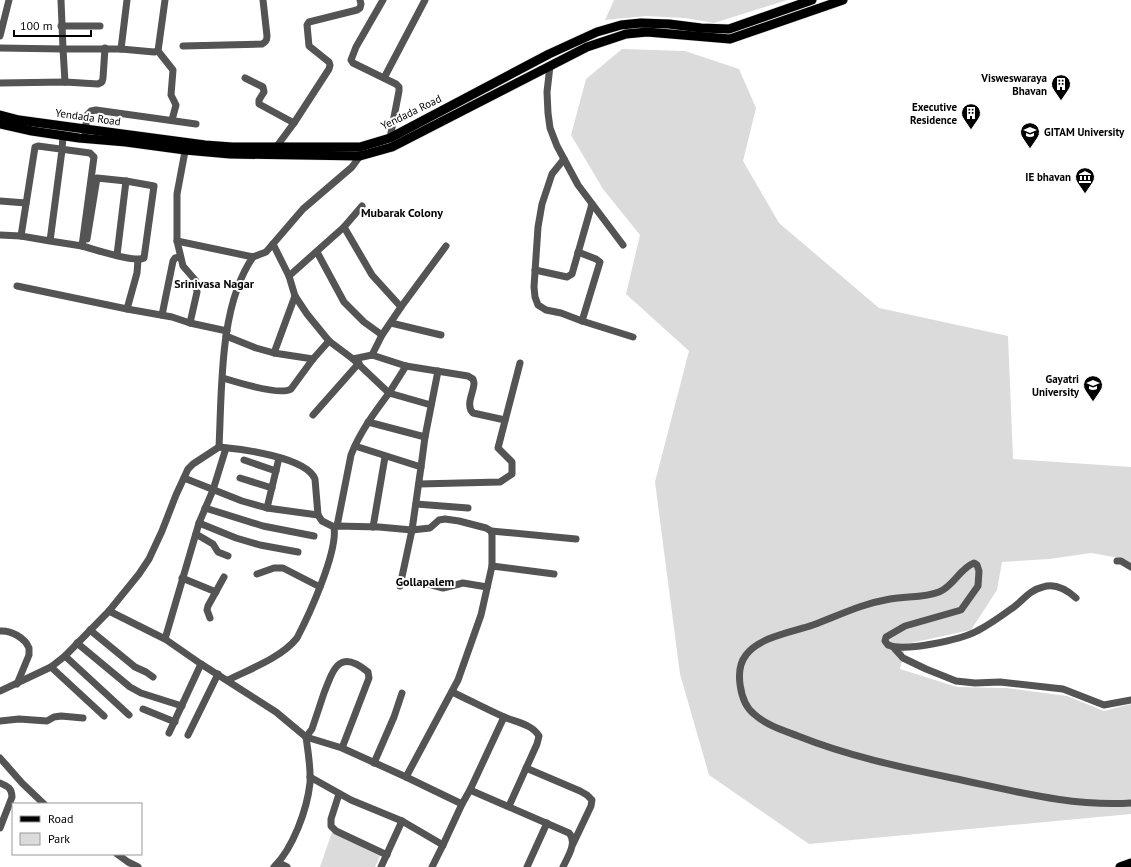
<svg xmlns="http://www.w3.org/2000/svg" width="1131" height="867" viewBox="0 0 1131 867" font-family="'PT Sans',sans-serif">
	<rect width="100%" height="100%" fill="#fff"/>
	<!-- green -->
	<g fill="#dbdbdb">
		<path d="M614,0h173l-73,23 -29,-5 -39,-2 -41,4z"/>
		<path d="M622,49l63,2 54,18 17,39 -13,53 36,62 100,85 129,28 5,123 118,8v96l-6,-4 -34,-6 -42,6 -47,3 -5,28 -26,40 -65,14 -6,25 57,18 49,1 61,8 37,15 27,-7v110l-322,30 -100,-69 -29,-101 -25,-192 34,-131 -63,-57 14,-59 -37,-46 -32,-54 15,-56z"/>
		<path d="M332,832l48,24 -5,11h-55z"/>
	</g>
	<g fill="none" stroke-linecap="round" stroke-linejoin="round">
		<!-- major casing -->
		<g stroke="#dbdbdb" stroke-width="10">
			<g id="major">
				<path d="M0,115l19,5 66,9 120,16 27,2h128l30,-9 159,-84 48,-22 24,-7 20,-2 28,1 32,4 28,1 83,-29"/>
				<path d="M0,124l32,7 47,7 47,4 59,8 45,4 130,2 32,-9 195,-100 39,-13 21,-2 83,7 113,-39"/>
				<path d="M1120,867l11,-4"/>
			</g>
		</g>
		<!-- minor -->
		<g stroke="#545454" stroke-width="7">
			<path d="M383,0l-27,47 -5,13 2,3 43,21 3,3v4l-9,47"/>
			<path d="M61,26h39"/>
			<path d="M0,36l9,-36"/>
			<path d="M183,46l79,-2c4,-2 5,-4 5,-8l-4,-36"/>
			<path d="M0,48l63,1 -2,-49"/>
			<path d="M121,49l33,3 4,-1 7,-51"/>
			<path d="M158,51l15,19 -2,25 5,10 -4,15"/>
			<path d="M550,66l-3,26 1,21 2,15 7,18 21,39 45,60"/>
			<path d="M245,78l18,9 1,5 -5,8v4l35,19 35,-54 1,-4 -1,-3 -20,-16 -2,-21 2,-3 48,-12 3,-2 1,-4 -1,-4"/>
			<path d="M384,78l41,-78"/>
			<path d="M65,82l-2,-33h58l6,-49"/>
			<path d="M0,83l65,-1 33,2 4,-2 1,-4 2,-30"/>
			<path d="M85,133l2,-18 4,-4 5,-1 100,14"/>
			<path d="M186,146l-9,48v47l6,25 13,15 1,11 -7,31 37,8"/>
			<path d="M277,146l17,-23"/>
			<path d="M564,159l-12,15 -10,30 -4,23 -4,60 1,10 3,8 8,5 15,3 21,8 51,16"/>
			<path d="M0,201l26,2"/>
			<path d="M344,227l18,-21"/>
			<path d="M0,235l21,1"/>
			<path d="M50,241l-29,-5 14,-89 3,-1 52,7 4,4 -12,89 -32,-5 12,-91 1,-15"/>
			<path d="M177,241l76,16 13,-5 37,-43 49,-42 8,-11v-2"/>
			<path d="M273,244l16,32 6,20 12,18 22,27"/>
			<path d="M82,246c12,3 52,17 62,12l10,-72 -28,-5 -29,-3 -10,61"/>
			<path d="M317,252l27,50 20,20 18,13"/>
			<path d="M578,252l18,7 4,3 -18,59"/>
			<path d="M117,255l9,-74"/>
			<path d="M535,270l32,7 5,-3 20,-70"/>
			<path d="M289,276l55,-49 28,48 29,32 -19,28 -10,20"/>
			<path d="M17,286l110,23 45,8 18,6"/>
			<path d="M401,307l45,-61"/>
			<path d="M127,309l10,-36 1,-13"/>
			<path d="M162,315l11,-54 2,-3 5,-1"/>
			<path d="M391,323l50,12"/>
			<path d="M226,336l30,12 18,5 39,6"/>
			<path d="M274,353l21,-57"/>
			<path d="M353,359l36,34 17,-27"/>
			<path d="M223,378c13,4 57,18 68,11l22,-30 16,-18 24,18 19,-4 34,11 62,10 5,3 1,4c0,9 -9,22 -1,30l32,7"/>
			<path d="M313,415l46,-52"/>
			<path d="M368,422l57,15 -4,30"/>
			<path d="M425,437l13,-66"/>
			<path d="M355,446l66,21 -9,63 -12,56"/>
			<path d="M219,447c3,-58 0,-141 34,-190"/>
			<path d="M244,460l32,11"/>
			<path d="M184,478l58,23 25,7 51,7"/>
			<path d="M240,478l32,10"/>
			<path d="M419,484l81,-2 12,-8v-12l-14,-14 22,-85"/>
			<path d="M416,504l52,4"/>
			<path d="M205,508l58,18 51,10"/>
			<path d="M267,508l12,-50"/>
			<path d="M199,523l37,15 24,7 38,7"/>
			<path d="M337,526l14,-71c9,-23 23,-42 38,-62l42,12"/>
			<path d="M334,527l3,-1 42,1 33,3 18,-2 9,-8 6,-1 14,2 27,7 5,3 1,4v31l-11,49 -23,65 -52,97"/>
			<path d="M373,527l12,-70"/>
			<path d="M491,531l85,8"/>
			<path d="M196,534l17,10 5,8 10,4"/>
			<path d="M1117,561h4l10,6"/>
			<path d="M492,566l62,8"/>
			<path d="M257,574l17,-6h9l37,19"/>
			<path d="M182,578l34,14"/>
			<path d="M421,582l22,6 20,-5 24,4"/>
			<path d="M1076,598c-9,-8 -21,-15 -33,-11 -14,3 -21,15 -32,22 -11,8 -22,16 -34,22 -17,9 -73,21 -89,14l-3,-4 1,-4 19,-11 56,-16 17,-24 1,-15 -2,-6 -3,-2c-15,6 -20,23 -35,29 -15,6 -33,4 -49,7 -29,5 -50,16 -77,26 -21,7 -54,12 -67,30 -12,15 -6,48 8,59 12,11 28,16 44,22 50,20 102,31 154,42 59,12 118,29 179,25"/>
			<path d="M109,611l56,28 36,25 75,48 30,25c2,14 5,32 4,46 -3,27 -17,65 -36,84"/>
			<path d="M210,618l-3,-8 1,-4 16,-29"/>
			<path d="M90,630l45,37 11,5 7,5"/>
			<path d="M0,631c11,-1 25,7 29,17v7l-12,29"/>
			<path d="M165,639l34,-116 14,-33 13,-42"/>
			<path d="M77,643l53,44 11,6 41,13"/>
			<path d="M894,648l9,10 23,11 30,12 19,2 25,-1 63,7 41,16 27,-5"/>
			<path d="M65,656l64,59"/>
			<path d="M51,667l53,49"/>
			<path d="M0,691l51,-24 14,-11 44,-45 30,-37 10,-15 13,-28 14,-36 12,-26 5,-5 26,-17c22,2 87,10 96,32l3,36 4,6 12,6c4,25 -25,88 -37,111 -16,20 -47,31 -69,42"/>
			<path d="M452,692c17,8 34,17 52,25 11,5 28,7 35,19l-2,8 -28,62"/>
			<path d="M143,709l32,13"/>
			<path d="M0,721l19,-2 28,2 7,-4 7,-1 22,2"/>
			<path d="M169,733l32,-69"/>
			<path d="M188,735l30,-61"/>
			<path d="M342,748l27,-70 -1,-6c-28,-23 -34,-5 -44,21 -4,12 -8,24 -12,36l-6,8 36,11 64,29 56,27 -19,41"/>
			<path d="M0,758l22,25 22,21"/>
			<path d="M374,763l20,-46 8,-24"/>
			<path d="M526,768l54,23 7,4 5,5 -1,6 -18,38"/>
			<path d="M310,777l41,23 51,21"/>
			<path d="M0,783c7,3 12,5 12,14l-12,31"/>
			<path d="M470,790l99,43c9,9 -2,25 -6,34"/>
			<path d="M339,794l-8,25v7l5,5 51,24"/>
			<path d="M462,804l8,-14 34,-73"/>
			<path d="M117,854l11,8 10,5"/>
			<path d="M279,863l8,4"/>
			<path d="M381,867l21,-46 41,24 -11,22"/>
			<path d="M527,867l20,-44"/>
		</g>
		<!-- major -->
		<use href="#major" stroke="#000" stroke-width="9"/>
	</g>
	<!-- icons -->
	<defs>
		<g id="building-pin" transform="scale(1)"><path d="M0 17L-7.5 6A9.5 9.5 0 1 1 7.5 6Z" fill="#000" stroke="#fff"/><path d="M-4-6H4V6H1V3H-1V6H-4ZM-2.5-4.3h1.7v1.8h-1.7ZM.8-4.3h1.7v1.8H.8ZM-2.5-1h1.7V.8h-1.7ZM.8-1h1.7V.8H.8Z" fill="#fff"/></g>
		<g id="university-pin" transform="scale(1)"><path d="M0 17L-7.5 6A9.5 9.5 0 1 1 7.5 6Z" fill="#000" stroke="#fff"/><path d="M0-5L7-2L0 1L-7-2ZM-4 1L0 2.5L4 1V4Q0 6-4 4Z" fill="#fff"/></g>
		<g id="museum-pin" transform="scale(1)"><path d="M0 17L-7.5 6A9.5 9.5 0 1 1 7.5 6Z" fill="#000" stroke="#fff"/><path d="M0-6L6-3V-2H-6V-3ZM-5-1h2V3h-2ZM-1-1h2V3h-2ZM3-1h2V3H3ZM-6 4H6V6H-6Z" fill="#fff"/></g>
	</defs>
	<g fill-rule="evenodd">
		<use href="#building-pin" x="1061" y="84"/>
		<use href="#building-pin" x="971" y="113"/>
		<use href="#university-pin" x="1030" y="132"/>
		<use href="#museum-pin" x="1085" y="177"/>
		<use href="#university-pin" x="1093" y="385"/>
	</g>
	<g text-anchor="middle" stroke-width="4" stroke-linejoin="round" paint-order="stroke">
		<!-- poi labels -->
		<g font-size="11" font-weight="bold" fill="#000" stroke="#fff" text-anchor="end">
			<text x="1047" y="82">Visweswaraya<tspan x="1047" dy="13">Bhavan</tspan></text>
			<text x="957" y="111">Executive<tspan x="957" dy="13">Residence</tspan></text>
			<text x="1044" y="136" text-anchor="start">GITAM University</text>
			<text x="1071" y="181">IE bhavan</text>
			<text x="1079" y="383">Gayatri<tspan x="1079" dy="13">University</tspan></text>
		</g>
		<!-- street labels -->
		<g font-size="11" fill="#000" stroke="#fff">
			<text transform="translate(411 112) rotate(-26)" y="4">Yendada Road</text>
			<text transform="translate(88 117) rotate(8)" y="4">Yendada Road</text>
		</g>
		<!-- neighbourhood labels -->
		<g font-size="12" font-weight="bold" fill="#000" stroke="#fff">
			<text x="402" y="217">Mubarak Colony</text>
			<text x="214" y="288">Srinivasa Nagar</text>
			<text x="425" y="586">Gollapalem</text>
		</g>
	</g>
	<!-- legend -->
	<rect x="12" y="803" width="130" height="52" fill="#ffffff" stroke="#999999"/>
	<rect x="20" y="816" width="20" height="6" fill="#000000" stroke="#999999"/>
	<text x="48" y="823" font-size="12" fill="#000000">Road</text>
	<rect x="20" y="833" width="20" height="12" fill="#dbdbdb" stroke="#999999"/>
	<text x="48" y="843" font-size="12" fill="#000000">Park</text>
	<!-- scale -->
	<path d="M14 30v6h77v-6" fill="none" stroke="#000000" stroke-width="2"/>
	<text x="20" y="30" font-size="12" fill="#000000" stroke="#ffffff" stroke-width="3" paint-order="stroke">100 m</text>
</svg>
